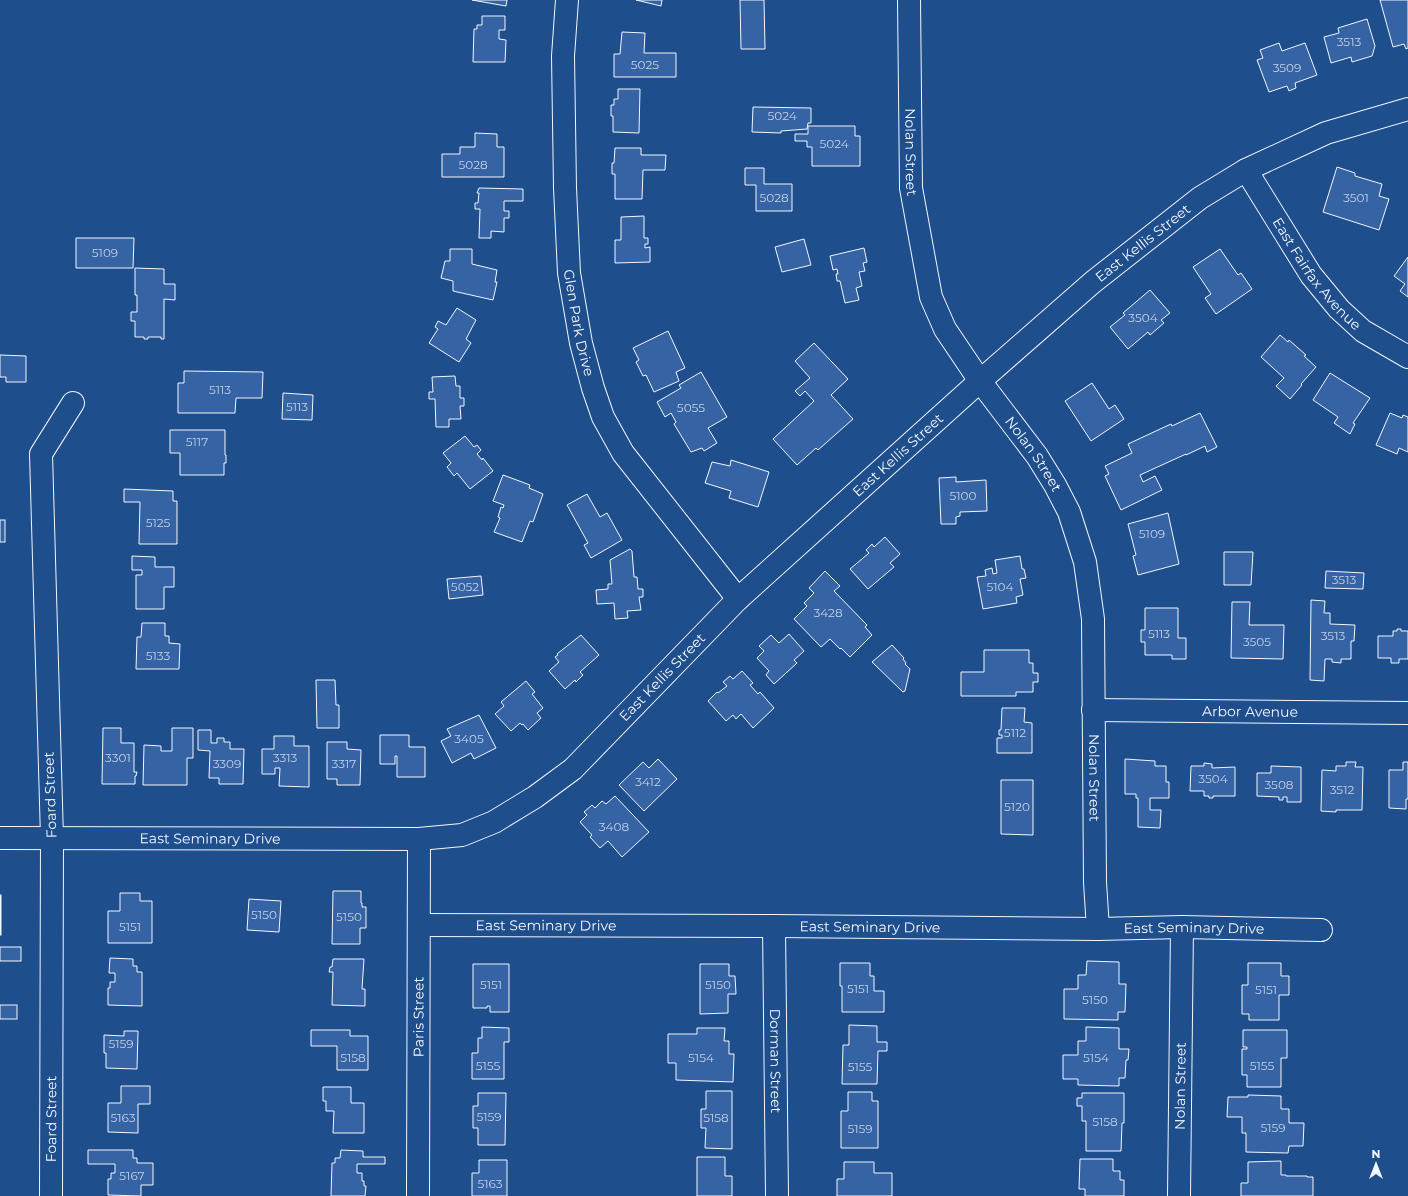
<svg xmlns="http://www.w3.org/2000/svg" width="1408" height="1196" viewBox="0 0 1408 1196" font-family="Montserrat,sans-serif">
	<rect width="100%" height="100%" fill="#1f4e8c"/>
	<!-- building -->
	<g fill="#3563a3" stroke="#f2f6ff">
		<path d="M472,0h35l-1,6z"/>
		<path d="M636,0h26l-1,6z"/>
		<path d="M740,0h24l1,49h-24z"/>
		<path d="M1380,0h28v48l-2,1 -2,-5 -11,3z"/>
		<path d="M482,16h23v14h-6v9l7,1 -1,22h-32l1,-33h3v-4h5z"/>
		<path d="M1367,19l8,27 -3,10 -20,6 -1,-5 -20,6 -7,-26 15,-4 -1,-5z"/>
		<path d="M622,32l23,1 -1,20h32v24h-62v-23h6z"/>
		<path d="M1279,43l3,8 23,-8 12,32 -22,8 1,5 -7,3 -2,-5 -18,6 -12,-32 6,-2 -3,-8z"/>
		<path d="M618,89h22l-1,44 -26,-1v-16h-2v-11h3v-6h4z"/>
		<path d="M753,107l58,1v15h-3l-1,6 -26,2v2l-29,-1z"/>
		<path d="M808,126h47v10h5v30h-48v-19h-5v-6h-12v-7h13z"/>
		<path d="M475,133l22,1v13h7v30h-62v-23h18v-7h15z"/>
		<path d="M615,148h26v7h25l-1,15h-22l-1,29h-27v-25h-3v-11h2z"/>
		<path d="M1337,167l18,6v3l27,8 -3,12 10,3 -10,31 -56,-18z"/>
		<path d="M745,168h19v16h28v27h-36v-26h-11z"/>
		<path d="M479,188l44,1v12h-19v10h5v7h-5v14l-13,-1v7h-12l1,-29h-5v-6h3l1,-10h-2z"/>
		<path d="M644,216v22h4v6h-3v4l5,-1v15l-35,1v-23h6v-23z"/>
		<path d="M76,238h58l-1,30h-57z"/>
		<path d="M804,239l7,26 -29,7 -7,-25z"/>
		<path d="M864,248l3,14 -4,1 2,8 -6,1 3,14 -6,2 3,12 -14,3 -5,-22h-3l-1,-7h2l-1,-5 -4,1 -3,-14z"/>
		<path d="M450,249h22v15l25,6 -2,12h2l-4,18 -40,-9v-10l-12,-3 4,-17h5z"/>
		<path d="M1220,249l18,26 3,-2 11,16 -36,25 -11,-16 6,-4 -18,-27z"/>
		<path d="M1408,257v40l-8,-6 5,-7 -11,-8z"/>
		<path d="M135,268l29,1v15h11v16l-11,-1v40h-3v-2h-13v2h-4v-2h-9v-16h-4v-9h6v-17h-2z"/>
		<path d="M1150,290l20,23 -9,7 3,3 -14,12 -2,-3 -20,17 -18,-22 15,-12 -2,-2z"/>
		<path d="M457,308l19,12 -10,19 5,4 -12,19 -30,-19 9,-14 -3,-2 3,-6 8,4z"/>
		<path d="M668,331l17,37 -9,4 3,9 -25,11 -8,-17 -3,1 -7,-14 3,-2 -6,-12z"/>
		<path d="M1280,335l8,7 1,-2 17,15 -2,1 12,11 -15,17 1,1 -12,14 -14,-13 8,-8 -23,-21z"/>
		<path d="M814,343l34,36 -17,16 22,24 -35,31 -2,-2 -19,17 -24,-26 41,-38 -9,-10 -5,5 -5,-5 15,-13 -15,-17z"/>
		<path d="M0,355l26,1v26h-20v-5h-6z"/>
		<path d="M184,371l79,1 -1,26h-26l-1,15h-57v-30h6z"/>
		<path d="M701,372l26,45 -19,11 9,15 -13,8 -2,-3 -11,4 -17,-28 2,-2 -5,-9 -6,4 -8,-15 24,-14 -2,-3z"/>
		<path d="M1330,373l40,25 -17,25 2,1 -5,10 -16,-11 4,-6 -25,-17z"/>
		<path d="M455,376l1,10h4v12h4v8h-4l1,13h-12v8h-13l-1,-28h-6v-7h4l-1,-15z"/>
		<path d="M1092,383l17,26 6,-4 9,14 -33,22 -26,-40z"/>
		<path d="M283,393l30,2 -1,25 -30,-1z"/>
		<path d="M1200,413l17,34 -10,5 -2,-6 -19,9v-1l-46,21 3,7 12,-6 7,14 -41,20 -16,-34 4,-2 -4,-8 27,-13 -4,-9 43,-20 1,2z"/>
		<path d="M1390,413l12,5 1,-3 5,2v35l-9,-4 -2,6 -21,-9z"/>
		<path d="M170,430h55v25h1v8h-2v12h-44v-22h-10z"/>
		<path d="M465,436l9,11 3,-2 4,5 -4,4 5,6 1,-2 10,13 -23,18 -13,-16 -3,3 -7,-9 4,-4 -8,-10z"/>
		<path d="M731,460l38,12 -11,35 -29,-9 2,-7 -26,-8 7,-21 18,4z"/>
		<path d="M503,475l27,10 -1,3 14,6 -10,28 -3,-1 -8,21 -28,-10 6,-14 -2,-1 3,-10 2,1 1,-3 -11,-4z"/>
		<path d="M956,477v5l30,-2 1,31 -27,1v4l-4,1v7h-15l-2,-46z"/>
		<path d="M124,489l49,2v10h4v43h-38l1,-42h-16z"/>
		<path d="M587,494l13,23 7,-4 15,27 -31,18 -7,-13 4,-2 -21,-38z"/>
		<path d="M1168,513l11,51 -41,11 -5,-19 3,-1 -8,-31z"/>
		<rect x="0" y="520" width="5" height="22"/>
		<path d="M885,537l15,17 -10,9 4,4 -26,22 -18,-20 19,-16 -3,-3 6,-6 2,3z"/>
		<path d="M630,549l2,2 2,26h3l1,12h5v8h-4l2,13 -14,1 1,7 -13,1 -1,-16 -17,1 -1,-14 12,-1v-5h4l-2,-24z"/>
		<path d="M1224,552h29l-2,33h-27z"/>
		<path d="M132,556l23,1v10h19v20h-10v22h-28v-34h6v-5h-10z"/>
		<path d="M1020,556l2,13h2l2,9 -6,1 3,16 -7,2 1,6 -34,6 -6,-32 9,-1 -1,-6 7,-2 1,6 4,-1 -2,-13z"/>
		<path d="M825,571l15,15 -6,5 33,34 -2,2 7,8 -22,22 -9,-9 -1,1 -10,-10 -9,8 -27,-28 13,-13 -3,-3 10,-10 -5,-5z"/>
		<path d="M1326,571l38,2 -1,16 -38,-1z"/>
		<path d="M481,576l2,19 -34,4 -2,-20z"/>
		<path d="M1311,600l14,1 -1,12h6v11l25,1 -1,16h-3v18h-10v4l-9,-1v-3h-7l-1,22 -14,-1z"/>
		<path d="M1232,602h18l-1,23h35l-1,34 -52,-1z"/>
		<path d="M1145,608h33v30h8v21h-14v-4h-27v-13h-4v-12h4z"/>
		<path d="M142,623h23v13h4v7l11,1 -1,25h-43l1,-32h4z"/>
		<path d="M1397,629h4v2h7v28h-9v4h-8v-5h-13v-22h15v-5h4z"/>
		<path d="M789,634l15,17 -10,9 3,3 -23,21 -8,-9 3,-4 -12,-13 7,-7 -5,-5 12,-11 8,8z"/>
		<path d="M581,635l18,20 -19,17 3,3 -7,7 -1,-2 -10,9 -16,-18 10,-9 -4,-5 3,-2 -1,-1z"/>
		<path d="M892,645l12,13 -1,1 3,4 -1,1 5,5 -5,22 -2,1 -31,-30z"/>
		<path d="M984,650h45v13h4v10h5v9h-5v10h-17v4h-55v-24h23z"/>
		<path d="M742,671l11,12 -3,2 8,9 2,-2 14,16 -21,20 -12,-14 -5,5 -3,-4 -7,6 -18,-20 9,-9 1,1 9,-7 -4,-4 7,-6 3,3z"/>
		<path d="M316,680h19l1,25h3v23h-22z"/>
		<path d="M526,681l9,11 -3,2 11,14 -6,5 4,5 -13,12 -5,-6 -1,1 -2,-2 -9,8 -16,-17 9,-8 -3,-4z"/>
		<path d="M1002,708h23l-1,14 8,1v30h-35v-15h5v-3h-3v-5h2z"/>
		<path d="M479,715l17,33 -22,11 -3,-6 -19,10 -11,-22 10,-5 -4,-7z"/>
		<path d="M103,728h18v15h13v29h3l-1,4h-1v8h-33z"/>
		<path d="M172,728h21v30h-6v27h-44l1,-40 17,1v5h11z"/>
		<path d="M198,730h13v13h6v-5h7v4h6v7h14l-1,35h-24v-6h-10l1,-27 -12,-1z"/>
		<path d="M380,735h29v12h16v30h-28v-21h-2v8h-15z"/>
		<path d="M274,736h20v10h15v41l-30,-1 1,-18h-5v6h-13v-25h12z"/>
		<path d="M327,742h20v7l14,1 -1,35h-23v-6h-10z"/>
		<path d="M658,759l19,20 -33,32 -25,-26 24,-23 6,6z"/>
		<path d="M1125,759l30,2v5h11v16h3v16h-19v12h11l-1,18 -22,-1v-29h-2v-4h-11z"/>
		<path d="M1346,762h10l-1,5h8l-1,43h-26v2l-15,-1 1,-41 14,1v-5h10z"/>
		<path d="M1403,762h5v37h-2v10l-17,-1v-38h14z"/>
		<path d="M1204,763l8,1v4l23,-1v29h-22v2h-4v-2h-5v-5h-14l1,-25h13z"/>
		<path d="M1271,766l30,1v35h-14v-5h-4v3h-4v-3l-22,-1v-23h14z"/>
		<path d="M1001,780h32v55l-32,-1z"/>
		<path d="M615,796l34,36 -27,25 -14,-16 -8,7 -10,-11 2,-2 -12,-13 7,-7 -3,-3 8,-7 3,3 7,-7 4,3z"/>
		<path d="M333,891h28v12h1v4h4v21h-6v16h-28z"/>
		<path d="M120,893h20v8h12v42h-44v-32h12z"/>
		<rect x="0" y="895" width="1" height="40"/>
		<path d="M249,899l32,2 -2,31 -32,-2z"/>
		<rect x="0" y="947" width="21" height="14"/>
		<path d="M110,958l23,1v7h4v6h5v34l-34,-1v-17h2v-6h5v-9h-6z"/>
		<path d="M333,959h31l-2,30h3v17l-33,-1 1,-33h-4l1,-5h2z"/>
		<path d="M1087,961l32,1v22h7l-1,28h-7v8l-54,-1v-30h14v-14h8z"/>
		<path d="M840,963h30v13h4v15h10v21h-42v-26h-2z"/>
		<path d="M1248,963h33v13h8v19h-10v25h-30v-6h-7v-29h6z"/>
		<path d="M473,964h36v48h-19v-6h-3v2h-14z"/>
		<path d="M700,964h29v12h6l1,18h-8v19l-28,1z"/>
		<rect x="0" y="1005" width="17" height="14"/>
		<path d="M849,1025l28,1v16h10v9h-9l-1,33h-35l1,-39h6z"/>
		<path d="M482,1027l27,1v14h-5v37h-32v-26h6v-15h4z"/>
		<path d="M1086,1027l33,1v21h10l-1,11h-2l-1,18h-6v8l-41,-1v-6h-15v-24h15v-14h8z"/>
		<path d="M697,1028h28l-1,13h5v13h5l-1,28 -57,-2v-17h-8v-29h29z"/>
		<path d="M311,1030h39v6h18v34h-31v-24h-26z"/>
		<path d="M1243,1030h44v28h-6v29h-34v-12h-5v-26h5v-2h-4z"/>
		<path d="M124,1031h14l-1,38 -31,-1v-15h-2v-18l20,1z"/>
		<path d="M121,1086h29v18h-12v29l-30,-1v-29h13z"/>
		<path d="M323,1087h28v16h13v30h-31l1,-22h-8v-10h-3z"/>
		<path d="M706,1091h26v58l-27,-1 1,-20h-5v-19h5z"/>
		<path d="M848,1092h24v9h6v47h-37v-37h7z"/>
		<path d="M478,1093h28l-1,52h-27v-17h-5v-22h5z"/>
		<path d="M1082,1093h42v30h-2l-1,28h-35v-30h-4v-15h-5v-8h5z"/>
		<path d="M1248,1095l33,1v13h8v14h15l-1,23h-14l-1,7 -42,-1v-19h-4v-16h-15l1,-20h20z"/>
		<path d="M88,1150h45v8h4v5h16v22h-12v11l-33,-1v-16h3v-6h4v-9h-27z"/>
		<path d="M341,1150l22,1v6h22v7h-28v9h5v8h2v5h2l-1,10h-34l1,-33h3v-5h5z"/>
		<path d="M697,1157h28v19h7v20h-35z"/>
		<path d="M1080,1159h33v12h7v9h4v16h-39v-7h-6z"/>
		<path d="M479,1160h28v36h-35v-23h7z"/>
		<path d="M1281,1161v14h5v1h21v1h6v19h-72v-13h7v-21z"/>
		<path d="M844,1162h30v11h18v23h-55v-17h7z"/>
	</g>
	<g fill="none" stroke-linecap="round" stroke-linejoin="round">
		<!-- street casing -->
		<g stroke="#f2f6ff" stroke-width="24">
			<g id="street">
				<path id="s1" d="M567,0l-4,56 2,132 4,85 12,70 12,45 10,29 20,36 115,146"/>
				<path id="s2" d="M909,0l2,188 20,109 14,32 35,52 57,75 18,29 14,27 16,50 8,57 2,263 3,47"/>
				<path id="s3" d="M1246,170l65,105 28,34 24,22 45,26"/>
				<path id="s4" d="M1093,710l315,3"/>
				<path id="s5" d="M0,838l419,1 43,-4 32,-13 41,-25 38,-28 165,-170 242,-218 113,-99 107,-84 46,-28 80,-37 82,-24"/>
				<path id="s6" d="M419,925l355,1 324,3 84,-2 139,3"/>
				<path id="s7" d="M774,926l3,270"/>
				<path id="s8" d="M51,1196l1,-358 -11,-384 32,-51"/>
				<path id="s9" d="M418,1196l1,-357"/>
				<path id="s10" d="M1179,1196l3,-269"/>
			</g>
		</g>
		<!-- street -->
		<use href="#street" stroke="#1f4e8c" stroke-width="22"/>
	</g>
	<g text-anchor="middle" stroke-width="3" stroke-linejoin="round" paint-order="stroke">
		<!-- number labels -->
		<g font-size="12" fill="#c3d1e8">
			<text x="1349" y="46">3513</text>
			<text x="645" y="69">5025</text>
			<text x="1287" y="72">3509</text>
			<text x="782" y="120">5024</text>
			<text x="834" y="148">5024</text>
			<text x="473" y="169">5028</text>
			<text x="774" y="202">5028</text>
			<text x="1356" y="202">3501</text>
			<text x="105" y="257">5109</text>
			<text x="1143" y="322">3504</text>
			<text x="220" y="394">5113</text>
			<text x="297" y="411">5113</text>
			<text x="691" y="412">5055</text>
			<text x="197" y="446">5117</text>
			<text x="963" y="500">5100</text>
			<text x="158" y="527">5125</text>
			<text x="1152" y="538">5109</text>
			<text x="1344" y="584">3513</text>
			<text x="465" y="591">5052</text>
			<text x="1000" y="591">5104</text>
			<text x="828" y="617">3428</text>
			<text x="1159" y="638">5113</text>
			<text x="1333" y="640">3513</text>
			<text x="1257" y="646">3505</text>
			<text x="158" y="660">5133</text>
			<text x="1015" y="737">5112</text>
			<text x="469" y="743">3405</text>
			<text x="118" y="762">3301</text>
			<text x="285" y="762">3313</text>
			<text x="227" y="768">3309</text>
			<text x="344" y="768">3317</text>
			<text x="1213" y="783">3504</text>
			<text x="648" y="786">3412</text>
			<text x="1279" y="789">3508</text>
			<text x="1342" y="794">3512</text>
			<text x="1017" y="811">5120</text>
			<text x="614" y="831">3408</text>
			<text x="264" y="919">5150</text>
			<text x="349" y="921">5150</text>
			<text x="130" y="931">5151</text>
			<text x="491" y="989">5151</text>
			<text x="718" y="989">5150</text>
			<text x="858" y="993">5151</text>
			<text x="1266" y="994">5151</text>
			<text x="1095" y="1004">5150</text>
			<text x="121" y="1048">5159</text>
			<text x="353" y="1062">5158</text>
			<text x="701" y="1062">5154</text>
			<text x="1096" y="1062">5154</text>
			<text x="488" y="1070">5155</text>
			<text x="1262" y="1070">5155</text>
			<text x="860" y="1071">5155</text>
			<text x="489" y="1121">5159</text>
			<text x="123" y="1122">5163</text>
			<text x="716" y="1122">5158</text>
			<text x="1105" y="1126">5158</text>
			<text x="1273" y="1132">5159</text>
			<text x="860" y="1133">5159</text>
			<text x="132" y="1180">5167</text>
			<text x="490" y="1188">5163</text>
		</g>
		<!-- street labels -->
		<g font-size="14" fill="#f2f6ff" stroke="#1f4e8c">
			<text dy="5" stroke="none"><textPath href="#s2" startOffset="152">Nolan Street</textPath></text>
			<text dy="5" stroke="none"><textPath href="#s5" startOffset="1368">East Kellis Street</textPath></text>
			<text dy="5" stroke="none"><textPath href="#s3" startOffset="126">East Fairfax Avenue</textPath></text>
			<text dy="5" stroke="none"><textPath href="#s1" startOffset="324">Glen Park Drive</textPath></text>
			<text dy="5" stroke="none"><textPath href="#s5" startOffset="1044">East Kellis Street</textPath></text>
			<text dy="5" stroke="none"><textPath href="#s2" startOffset="487">Nolan Street</textPath></text>
			<text dy="5" stroke="none"><textPath href="#s5" startOffset="720">East Kellis Street</textPath></text>
			<text dy="5" stroke="none"><textPath href="#s4" startOffset="157">Arbor Avenue</textPath></text>
			<text dy="5" stroke="none"><textPath href="#s2" startOffset="824">Nolan Street</textPath></text>
			<text transform="translate(50 795) rotate(-92)" y="5">Foard Street</text>
			<text dy="5" stroke="none"><textPath href="#s5" startOffset="210">East Seminary Drive</textPath></text>
			<text dy="5" stroke="none"><textPath href="#s6" startOffset="127">East Seminary Drive</textPath></text>
			<text dy="5" stroke="none"><textPath href="#s6" startOffset="451">East Seminary Drive</textPath></text>
			<text dy="5" stroke="none"><textPath href="#s6" startOffset="775">East Seminary Drive</textPath></text>
			<text dy="5" stroke="none"><textPath href="#s9" startOffset="179">Paris Street</textPath></text>
			<text dy="5" stroke="none"><textPath href="#s7" startOffset="135">Dorman Street</textPath></text>
			<text dy="5" stroke="none"><textPath href="#s10" startOffset="110">Nolan Street</textPath></text>
			<text dy="5" stroke="none"><textPath href="#s8" startOffset="77">Foard Street</textPath></text>
		</g>
	</g>
	<!-- north arrow -->
	<g transform="translate(1376 1164)" stroke="#1f4e8c" stroke-width="3" paint-order="stroke">
	<path d="M0-3L7 15L0 10L-7 15Z" fill="#f2f6ff"/>
	<text y="-6" font-size="11" font-weight="bold" text-anchor="middle" fill="#f2f6ff">N</text>
	</g>
</svg>
